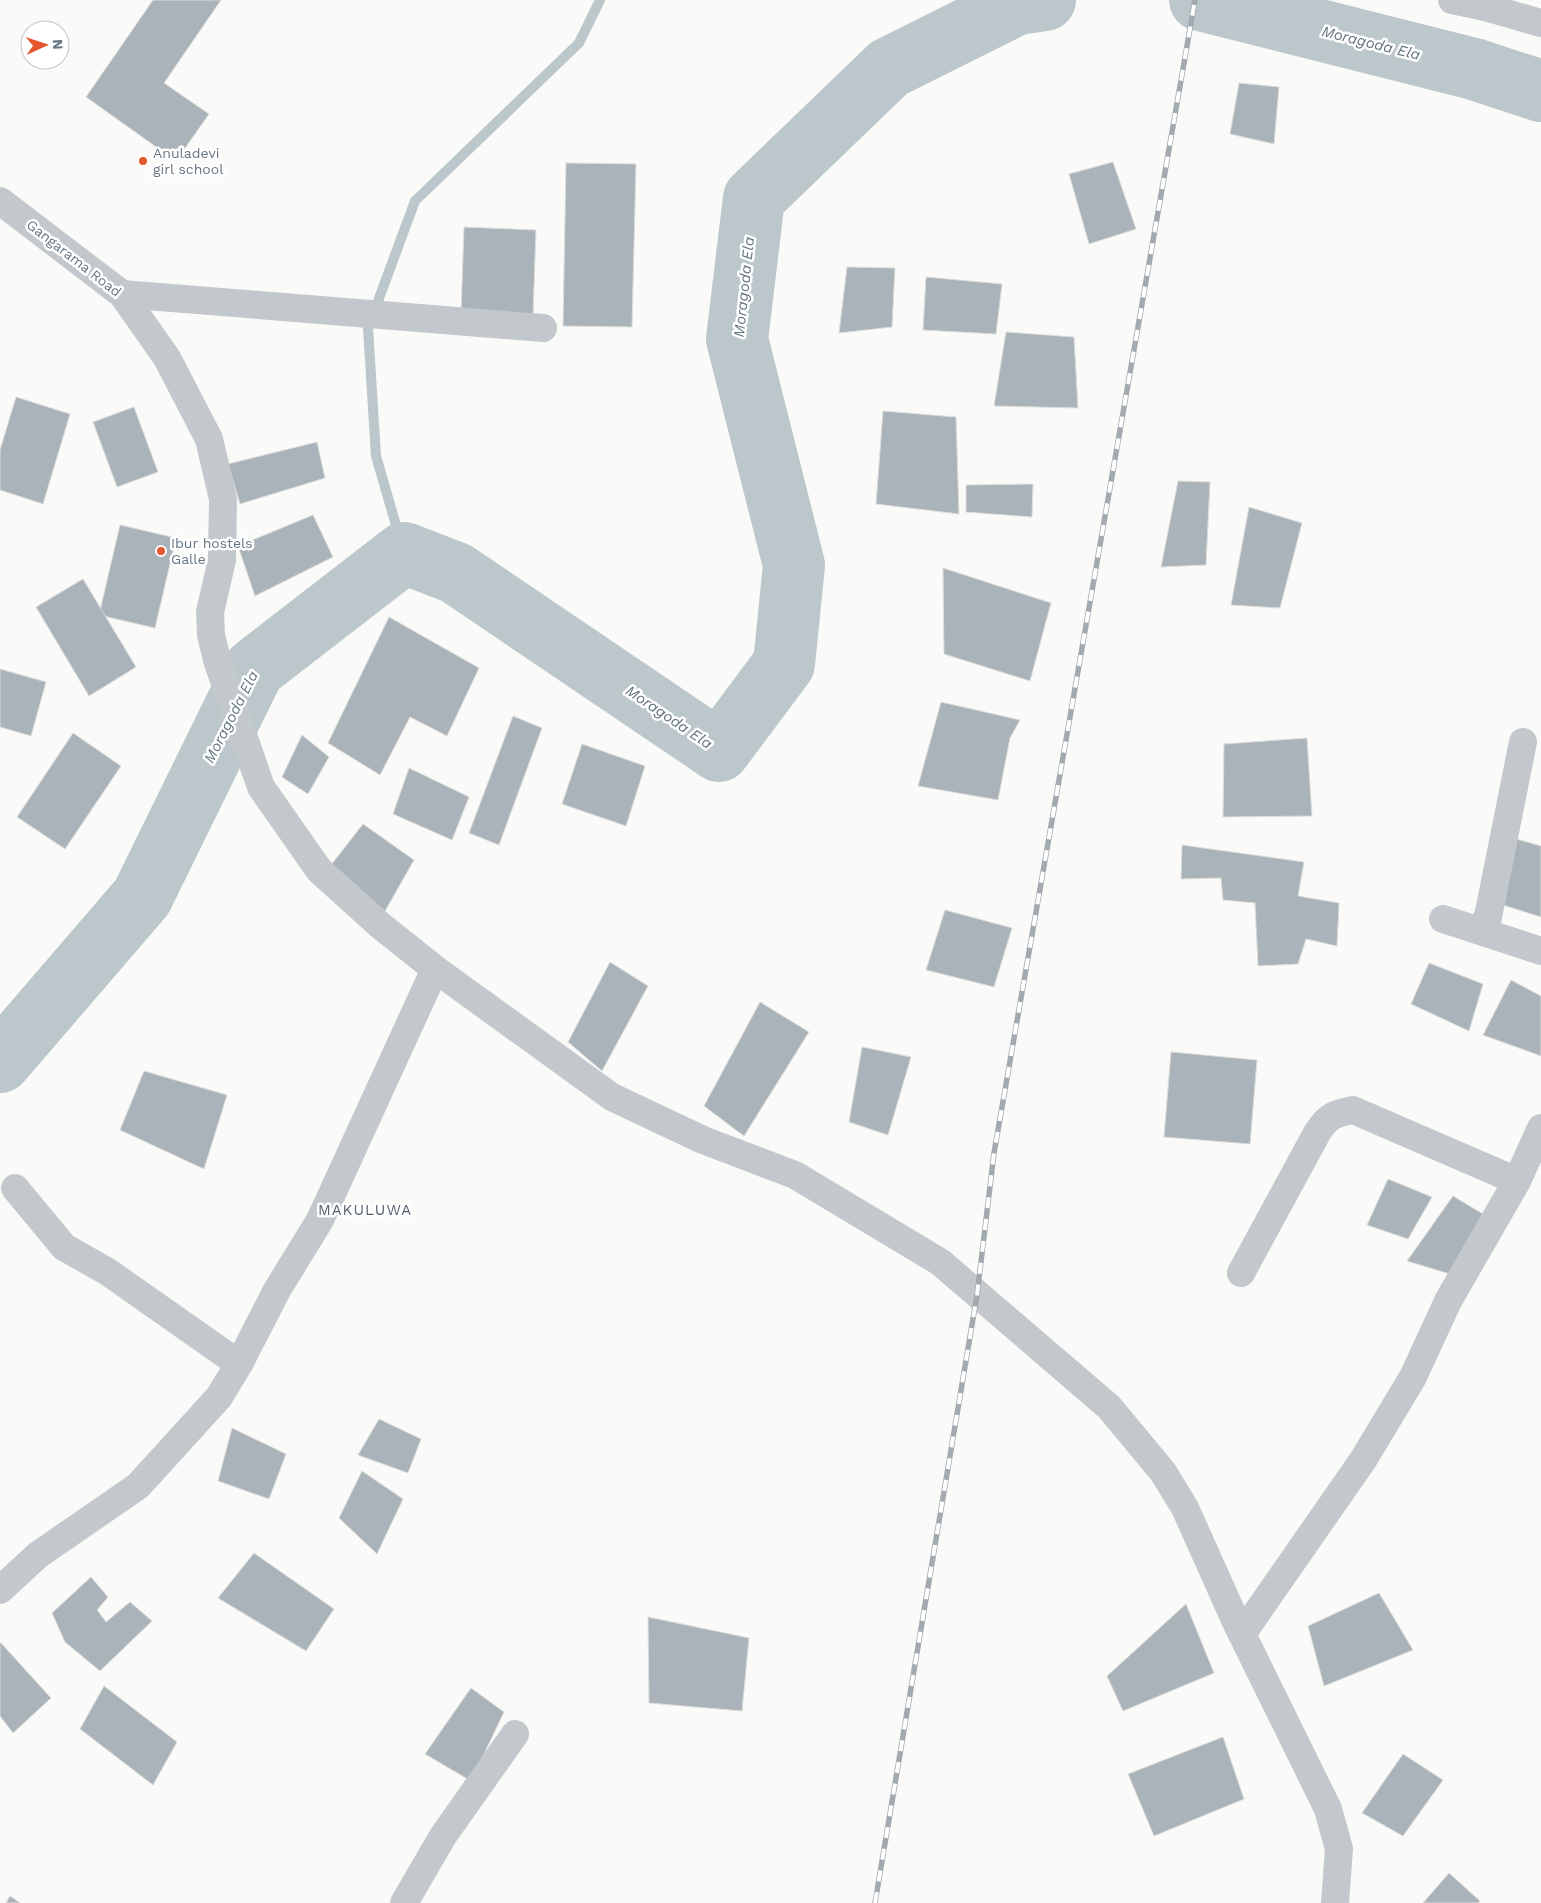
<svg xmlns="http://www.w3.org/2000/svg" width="1541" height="1903" viewBox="0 0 1541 1903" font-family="'Work Sans',sans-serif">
	<rect width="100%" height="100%" fill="#fafaf8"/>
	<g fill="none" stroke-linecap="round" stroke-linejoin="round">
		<!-- stream -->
		<path stroke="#bbc7cb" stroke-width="10" d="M404,553l-28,-97 -8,-128 47,-127 164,-158 21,-43"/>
		<!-- river -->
		<g stroke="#bbc7cb" stroke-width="62">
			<path d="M1200,0l274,69 67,22"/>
			<path d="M0,1062l142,-165 112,-228 150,-116 52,20 263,178 65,-87 10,-99 -57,-226 17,-141 135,-130 128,-64 28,-4"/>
		</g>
	</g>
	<!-- building -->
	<g fill="#aab3b9" stroke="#dcdcda">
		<path d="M153,0h68l-57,83 45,31 -33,47 -90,-64z"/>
		<path d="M1239,83l40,4 -5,57 -44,-10z"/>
		<path d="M1113,162l23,67 -47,15 -20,-70z"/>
		<path d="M566,163l70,1 -4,163 -69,-1z"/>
		<path d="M464,227l72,3 -3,86 -72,-3z"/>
		<path d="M847,267l48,1 -3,59 -53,6z"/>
		<path d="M926,277l76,7 -6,50 -73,-4z"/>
		<path d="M1006,332l68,5 4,71 -84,-2z"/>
		<path d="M16,397l54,17 -27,90 -43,-14v-40z"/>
		<path d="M134,407l24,65 -41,15 -24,-65z"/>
		<path d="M883,411l73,6 3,97 -83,-10z"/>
		<path d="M317,442l8,36 -85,26 -12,-40z"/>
		<path d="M1178,481l32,1 -4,83 -45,2z"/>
		<path d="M1033,484l-1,33 -66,-5v-27z"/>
		<path d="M1249,507l53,16 -22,85 -49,-3z"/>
		<path d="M313,515l20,42 -78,39 -17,-50z"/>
		<path d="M120,525l56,13 -21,90 -56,-13z"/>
		<path d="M943,568l108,35 -21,78 -86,-27z"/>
		<path d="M83,579l53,88 -47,29 -53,-89z"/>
		<path d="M389,617l90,51 -32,68 -37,-19 -30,58 -52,-32z"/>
		<path d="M0,669l46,13 -15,54 -31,-9z"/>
		<path d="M941,702l79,18 -10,18 -12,62 -80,-14z"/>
		<path d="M513,716l29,12 -43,117 -30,-12z"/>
		<path d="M73,733l48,33 -56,83 -48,-32z"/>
		<path d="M302,735l27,22 -21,37 -26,-17z"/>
		<path d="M1307,738l5,78 -89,1 1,-73z"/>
		<path d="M582,744l63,22 -19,60 -64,-22z"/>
		<path d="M409,768l60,29 -17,43 -59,-26z"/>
		<path d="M363,824l51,36 -29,51 -57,-42z"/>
		<path d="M1513,838l28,8v71l-38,-12z"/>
		<path d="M1182,845l122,17 -6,34 41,7 -2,43 -31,-7 -8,25 -40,2 -3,-63 -32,-3 -2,-22 -40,1z"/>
		<path d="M945,910l67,18 -18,59 -68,-17z"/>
		<path d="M610,962l38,24 -46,85 -34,-29z"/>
		<path d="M1429,963l54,21 -14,47 -58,-27z"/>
		<path d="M1511,980l30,16v60l-58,-21z"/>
		<path d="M760,1002l49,30 -65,104 -40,-30z"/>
		<path d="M862,1047l49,10 -23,78 -39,-13z"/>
		<path d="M1171,1052l86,8 -7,84 -86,-7z"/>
		<path d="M144,1071l83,24 -23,74 -84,-39z"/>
		<path d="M1388,1179l44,18 -24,42 -41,-14z"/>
		<path d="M1453,1196l30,18 -30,61 -46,-14z"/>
		<path d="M379,1419l42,20 -13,34 -50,-18z"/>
		<path d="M232,1428l54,26 -17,45 -51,-18z"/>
		<path d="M362,1471l41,28 -26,55 -38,-36z"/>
		<path d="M254,1553l80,56 -28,42 -88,-53z"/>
		<path d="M91,1577l17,20 -11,13 9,12 24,-20 22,19 -52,50 -35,-29 -13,-29z"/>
		<path d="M1379,1593l34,57 -89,36 -16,-60z"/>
		<path d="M1186,1604l28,69 -91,38 -16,-35z"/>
		<path d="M648,1617l101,21 -7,73 -93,-8z"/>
		<path d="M0,1642l51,56 -38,35 -13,-17z"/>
		<path d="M104,1686l73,56 -24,43 -73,-56z"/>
		<path d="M471,1688l33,24 -33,69 -46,-27z"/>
		<path d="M1223,1737l21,62 -90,37 -26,-62z"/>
		<path d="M1403,1754l40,26 -40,56 -41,-23z"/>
		<path d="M1449,1873l31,28 -2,2h-55z"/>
		<path d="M10,1896l10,7h-14z"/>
	</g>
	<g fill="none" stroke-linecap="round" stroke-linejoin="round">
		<!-- minor -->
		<g stroke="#c3c8cc" stroke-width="28">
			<path d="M1452,0l33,7 56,16"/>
			<path d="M0,201l122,93 45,64 42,81 14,60 -1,61 -12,52 1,23 6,25 44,127 58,83 62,56 54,43 177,128 91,43 92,35 145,87 169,145 54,65 22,36 51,114 92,187 11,40 -4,54"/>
			<path d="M122,294l421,34"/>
			<path d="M1487,918l-2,14 38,-190"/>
			<path d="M1443,919l98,32"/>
			<path d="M15,1188l49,59 44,25 131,92"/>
			<path d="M1241,1273l76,-140c11,-17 16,-19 36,-23l164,71"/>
			<path d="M0,1590l38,-35 100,-69 81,-89 20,-33 38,-74 43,-70 115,-251"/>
			<path d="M1242,1634l121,-174 50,-83 35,-76 69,-120 24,-53"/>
			<path d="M404,1903l39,-67 72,-102"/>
		</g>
		<!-- rail casing -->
		<g stroke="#a2aab0" stroke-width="5.5">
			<path id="rail" d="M875,1903l102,-608 17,-142 201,-1153"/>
		</g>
		<!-- rail -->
		<use href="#rail" stroke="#fff" stroke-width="4" stroke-dasharray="11" stroke-linecap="butt"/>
	</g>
	<!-- markers -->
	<g fill="#e4572e" stroke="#fff" stroke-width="2">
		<circle cx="143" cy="161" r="5"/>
		<circle cx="161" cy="551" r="5"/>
	</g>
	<g text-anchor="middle" stroke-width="5" stroke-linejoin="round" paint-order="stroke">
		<!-- poi labels -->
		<g font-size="14" fill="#657683" stroke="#fff" text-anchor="start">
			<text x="153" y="158">Anuladevi<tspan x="153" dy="16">girl school</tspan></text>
			<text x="171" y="548">Ibur hostels<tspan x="171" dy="16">Galle</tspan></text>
		</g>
		<!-- street labels -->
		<g font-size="14" fill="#657683" stroke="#fff">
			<text transform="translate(74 258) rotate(38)" y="5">Gangarama Road</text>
		</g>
		<!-- water labels -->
		<g font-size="15" font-style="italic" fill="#60757c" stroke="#fff">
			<text transform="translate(1371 43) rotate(14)" y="5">Moragoda Ela</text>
			<text transform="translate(744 287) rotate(-84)" y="5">Moragoda Ela</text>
			<text transform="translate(231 717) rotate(-63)" y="5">Moragoda Ela</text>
			<text transform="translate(669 717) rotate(34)" y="5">Moragoda Ela</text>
		</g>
		<!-- neighbourhood labels -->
		<g font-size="15" letter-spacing="1" fill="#57646e" stroke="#fff">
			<text x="365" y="1215">MAKULUWA</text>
		</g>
	</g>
	<!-- north arrow -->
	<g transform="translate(45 45) rotate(87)"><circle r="24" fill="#ffffff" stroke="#c1c8cd"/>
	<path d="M0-4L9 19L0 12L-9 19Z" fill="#e4572e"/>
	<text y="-8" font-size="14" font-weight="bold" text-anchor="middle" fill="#657683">N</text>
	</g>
</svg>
